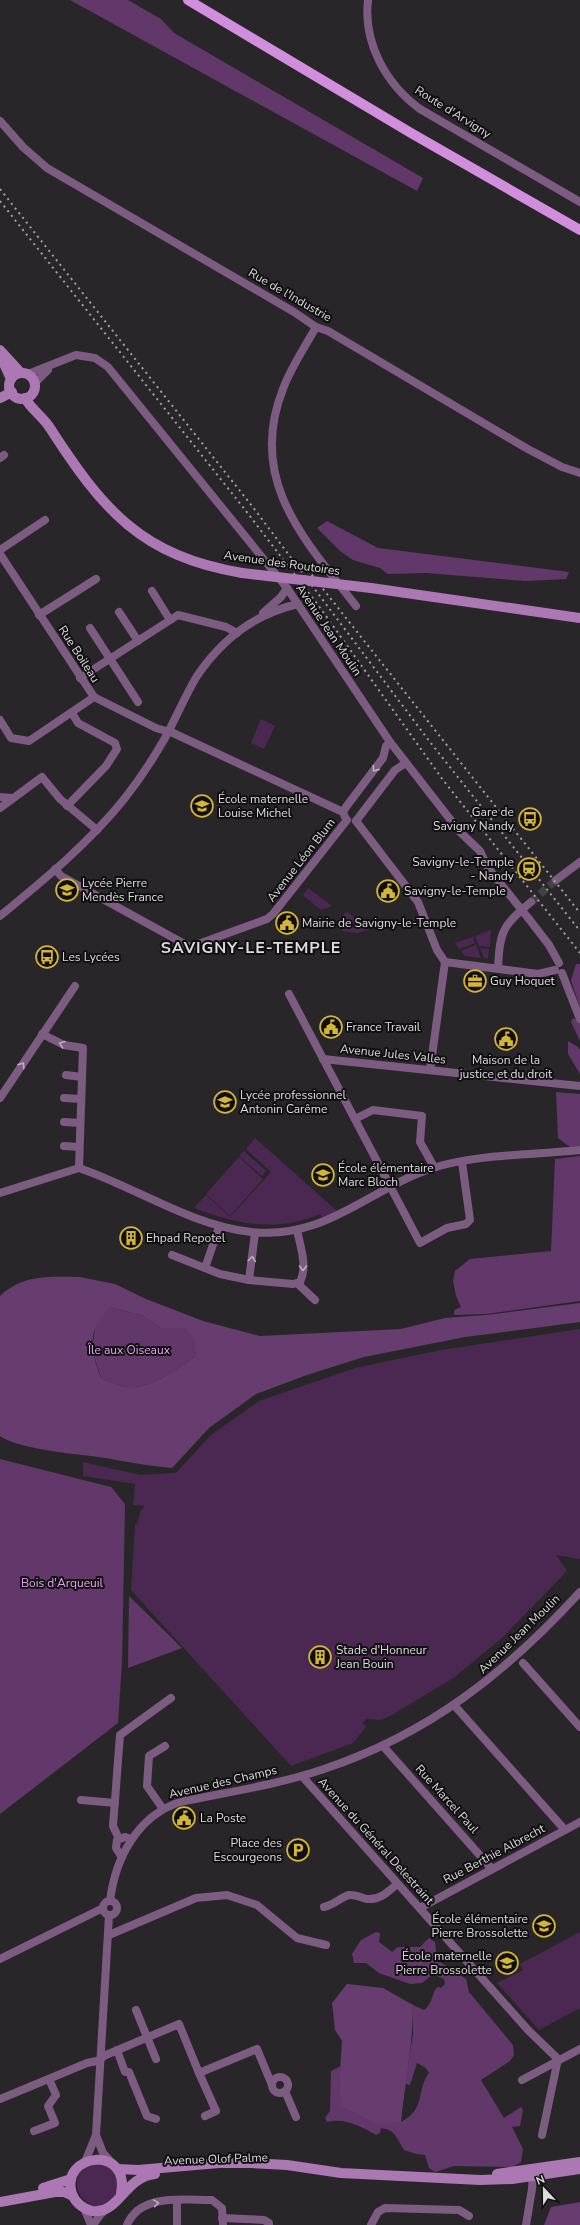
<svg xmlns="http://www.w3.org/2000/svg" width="580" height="2225" viewBox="0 0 580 2225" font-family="'Nunito Sans',sans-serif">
	<rect width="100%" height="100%" fill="#292629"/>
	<!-- green -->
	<g fill="#4b2852">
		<path d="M261,719l14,7 -11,23 -13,-6z"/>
		<path d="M308,888l24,18 -11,4 -18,-15z"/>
		<path d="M347,912l22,17 -11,4 -16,-2 2,-17z"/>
		<path d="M491,930l-1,17 -11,-1 -4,-10z"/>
		<path d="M473,937l2,6 -16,6 -4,-6z"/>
		<path d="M476,945l5,13 -16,-2 -4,-5z"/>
		<path d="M480,948l9,1 -1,10 -4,-1z"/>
		<path d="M255,1138l82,73 -14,6 -3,-3c-42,19 -85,10 -126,-6l12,-13 24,22 41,-45 -25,-23z"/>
		<path d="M244,1151l22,20 -4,5 -23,-20z"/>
		<path d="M239,1157l24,22 -33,37 -24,-22z"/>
		<path d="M580,1329v230l-24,-4 11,16 -64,66 -48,40 -63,38 -11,5 -15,-1 -3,4 3,4 -13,16 -62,23 -160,-176 4,-65 2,-1 4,-14 4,-4 -12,-1 2,-21 -52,-8v-14l57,13 36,-2 35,-38 48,-34 96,-33 86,-18z"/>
		<path d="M580,1932v76l-41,22 -42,-47 26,-13 -3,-6z"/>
		<path d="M91,2163l22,3 7,25c-4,4 -9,12 -13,14 -18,8 -37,-15 -28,-31 3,-4 8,-8 12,-11z"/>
	</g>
	<!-- forest -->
	<g fill="#62386a">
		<path d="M70,0h58l33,19 13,14 249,145 -6,13z"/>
		<path d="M327,521l51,27 191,24 -3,7 -41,2 -99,-8 -38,1 -8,-6 -27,-8 -13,-9 -23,-23z"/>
		<path d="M576,964h4v44l-9,-28z"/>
		<path d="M573,1018l7,3v20l-9,-19z"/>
		<path d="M568,1041l10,6 2,3v24l-12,-20z"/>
		<path d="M556,1092l24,2v54h-9l-13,-10z"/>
		<path d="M580,1156v145l-94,13 -32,1v-5l7,-3 -5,-11 -3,-15 2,-10 15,-12 81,-8 4,-92z"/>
		<path d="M111,1307l32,9 18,12h23l12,12v16c-18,13 -46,33 -68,31 -9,-1 -19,-6 -27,-9l-9,-28 4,-29z"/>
		<path d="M0,1459l111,28 14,17 -3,158 -4,61 -118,91z"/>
		<path d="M129,1596l53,52 -54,20z"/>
		<path d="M376,1932l4,1 -1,9 13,10 6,-5h22l9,-9 6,4 2,18 29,19 3,13 44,53 1,10 -4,6 -29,19 23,38 17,-11 2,3 -3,16 -8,1 11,22 -2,13 -8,5 -59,-1 -19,6 -6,-4 -4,-13 -9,-1 -12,-4c-7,-11 -8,-20 -23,-22l-1,5 -4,2c-13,-8 -33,-18 -49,-13l-2,-4 5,-7 1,-40 10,-5 -2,22 62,34c26,-14 14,-30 28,-49l-3,-5 -9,-5 -7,22 -5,-1 8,-50v-29l11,5c9,-6 7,-15 13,-23l4,1 4,-4 -1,-5 -11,-5 -11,9 -12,1 -31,-11 -13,-10h-12l-2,-9 9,-14z"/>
	</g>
	<!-- water -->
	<g fill="#673d6f" fill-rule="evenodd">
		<path d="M80,1277l35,7 31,15 57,22 57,15 141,-7 44,-11 41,-3 94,-12v19l-115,15 -101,20 -57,18 -51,19 -47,34 -37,40c-25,-2 -48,-7 -73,-11 -23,-3 -82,-8 -99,-21v-140c24,-22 49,-19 80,-19zM111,1307l32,9 18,12h23l11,12 1,16c-18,13 -46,33 -68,31 -9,-1 -19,-6 -27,-9 -11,-29 -15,-48 10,-71z"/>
		<path d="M347,1984l36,4 30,17c0,40 -8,78 -12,117l-25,1 -33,-16 -4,-19 3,-47 -7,-11 -3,-27z"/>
		<path d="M580,2202v23h-36l7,-18z"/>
	</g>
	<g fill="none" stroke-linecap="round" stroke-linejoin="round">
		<!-- street-tunnel -->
		<path stroke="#444144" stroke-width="8" stroke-dasharray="8 4" stroke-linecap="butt" d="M531,902l25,-22"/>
		<!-- street -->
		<g stroke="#7c5c81" stroke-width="8">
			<path d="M368,0c-5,43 18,84 52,109l160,93"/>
			<path d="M0,121l23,26 24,21 247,144 22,15 12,4 198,117 36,19 18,6"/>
			<path d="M316,327c-11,20 -25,40 -33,62 -36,91 21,150 73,217"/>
			<path d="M28,374l48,-19 19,3 13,9 179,221 103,154 70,90 20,19 8,17"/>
			<path d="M35,383l13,-13"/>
			<path d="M0,458l4,-3"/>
			<path d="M0,550l45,-30"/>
			<path d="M0,554l94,143 62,31 17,5 170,79"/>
			<path d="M152,591l18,29"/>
			<path d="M119,612l19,29"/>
			<path d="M263,613l18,-16 6,-9"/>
			<path d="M39,615l57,-36"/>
			<path d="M90,628l48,74"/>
			<path d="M80,678l98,-63 48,12 11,6"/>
			<path d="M0,720l11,18 18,3 65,-44"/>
			<path d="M0,797l13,1"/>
			<path d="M67,806l39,-40 11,-17 -2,-6 -37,-20 -6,-10"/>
			<path d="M0,808l42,-31 18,22 37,31"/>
			<path d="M345,817l-2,-5 3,-5 37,-49 3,-12 4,-4"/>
			<path d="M356,821l62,81 19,48 8,12"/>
			<path d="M356,821l39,-51 11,-7"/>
			<path d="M55,869l6,7 129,71 77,-28 6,-5 74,-94"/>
			<path d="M556,880l24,-18"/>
			<path d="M0,916c44,-36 89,-73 125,-118 15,-19 28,-39 40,-60 11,-20 20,-42 32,-62 25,-37 57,-62 101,-72"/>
			<path d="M529,919l20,26 10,18"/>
			<path d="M445,962l93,12 17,-4"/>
			<path d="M498,968c2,-37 4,-42 33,-66"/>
			<path d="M562,973l18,46"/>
			<path d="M289,994l131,249 27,-15 19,-4 4,-4 -8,-58"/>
			<path d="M42,1034l22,11 19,3 -4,120"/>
			<path d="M323,1059l257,27"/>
			<path d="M430,1070l15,-108"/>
			<path d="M66,1075l16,2"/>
			<path d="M0,1098l75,-112"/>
			<path d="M64,1098l17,1"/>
			<path d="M355,1119l18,-9 49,6 -2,26 14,25"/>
			<path d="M64,1122l16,1"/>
			<path d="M64,1146l15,1"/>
			<path d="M79,1168c56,19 113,58 172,64 76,8 117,-43 182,-64 43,-14 101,-13 147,-18"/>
			<path d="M0,1193l79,-25"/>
			<path d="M172,1255l48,19 29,6 6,-47"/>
			<path d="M205,1268l14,-41"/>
			<path d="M249,1280l44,4 7,-2c8,-15 0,-37 -3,-52"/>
			<path d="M298,1284l17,16"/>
			<path d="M523,1663l57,64"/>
			<path d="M454,1705l111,125"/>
			<path d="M383,1746l109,123"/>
			<path d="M302,1776l226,254 30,29 -16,76"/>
			<path d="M81,1800l34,3"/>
			<path d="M163,1809l-16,-23 2,-30 16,-10"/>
			<path d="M119,1839l-6,-13 7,-91 51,-37"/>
			<path d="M121,1856l-5,-8 1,-8 8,-3 6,2"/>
			<path d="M110,1901c5,-42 27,-85 70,-99 48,-10 97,-17 144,-33 105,-35 183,-97 256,-177"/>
			<circle cx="110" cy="1908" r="7"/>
			<path d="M324,1907c12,-3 17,-10 25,-12 7,-1 12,3 18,4 13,1 21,-7 30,-15"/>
			<path d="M420,1908l160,-86"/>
			<path d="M109,1935l87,-37 31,-3 30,10 40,33 29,7"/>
			<path d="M0,1959l103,-51"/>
			<path d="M136,2010l20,49"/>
			<path d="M117,2050l8,22h4l18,44 9,3"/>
			<path d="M199,2073l17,38 -11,5"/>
			<circle cx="280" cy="2085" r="8"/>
			<path d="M522,2080l58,-31"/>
			<path d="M285,2091l11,26"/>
			<path d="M0,2099l87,-36 10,-2 9,-6 73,-31 20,49 58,-24 15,36"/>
			<path d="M34,2131l21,-8 -7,-17 8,-11 -7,-16"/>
			<path d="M96,2135l7,18 9,10"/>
			<path d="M85,2162l11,-27 13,-220"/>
			<path d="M177,2200v25"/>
			<path d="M84,2208l7,17"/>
			<path d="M222,2218l42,2 5,3v2"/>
			<path d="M93,2225l8,-11 6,-5"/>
			<path d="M127,2225c13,-32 57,-25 85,-25l10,8 1,17"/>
			<path d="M371,2225l7,-13 7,-4 74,2 10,6"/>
			<path d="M526,2225l6,-36 1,-19"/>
		</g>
		<!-- secondary -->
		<g stroke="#ac78b4" stroke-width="10">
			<path d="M0,350l21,23"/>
			<path d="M0,355l11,24"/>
			<circle cx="22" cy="386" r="13"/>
			<path d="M0,398l12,-6"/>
			<path d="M25,398c6,11 18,19 25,30 53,82 91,128 192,145"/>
			<path d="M371,588l209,30"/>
			<path d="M118,2169l20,1 81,-7h32l36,2 54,8 139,7 32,-1 68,-10"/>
			<path d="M497,2174l83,-12"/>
			<path d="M43,2188l28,-9"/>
			<path d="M121,2194c10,-50 -62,-41 -49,0 3,8 11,15 20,17 27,4 32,-34 63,-37"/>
			<path d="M0,2202l55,-10h9l9,4"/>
		</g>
		<!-- primary -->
		<path stroke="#d18edc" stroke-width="10" d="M188,0l223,133 169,97"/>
		<!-- rail -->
		<g stroke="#a2a0a3" stroke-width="2" stroke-dasharray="2 4" stroke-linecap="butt">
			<path d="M0,189l252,317 178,236 150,189"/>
			<path d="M0,201l246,310 75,98 122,171 137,173"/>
			<path d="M308,570l272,343"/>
		</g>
		<!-- street-bridge -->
		<path stroke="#7c5c81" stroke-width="8" d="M488,868l41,51"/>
		<!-- secondary-bridge -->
		<path stroke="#ac78b4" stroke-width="10" d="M242,573l129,15"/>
	</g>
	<!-- one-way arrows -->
	<defs><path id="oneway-chevron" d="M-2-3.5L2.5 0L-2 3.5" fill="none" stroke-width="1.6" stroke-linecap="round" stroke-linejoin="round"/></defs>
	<g stroke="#bbafbd">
		<use href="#oneway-chevron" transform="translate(375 769) rotate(125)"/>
		<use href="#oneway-chevron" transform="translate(62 1044) rotate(-159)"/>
		<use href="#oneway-chevron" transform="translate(22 1065) rotate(-56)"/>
		<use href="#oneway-chevron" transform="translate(252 1259) rotate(-83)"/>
		<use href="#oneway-chevron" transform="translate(303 1268) rotate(90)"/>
		<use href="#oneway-chevron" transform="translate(156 2203) rotate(-9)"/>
	</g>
	<!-- icons -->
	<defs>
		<g id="school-ring" transform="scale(1.15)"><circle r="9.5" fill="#111011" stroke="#d5b535" stroke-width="1.5"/><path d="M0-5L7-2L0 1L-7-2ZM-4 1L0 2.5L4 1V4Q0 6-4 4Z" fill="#d5b535"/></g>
		<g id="bus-ring" transform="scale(1.15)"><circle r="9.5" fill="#111011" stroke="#d5b535" stroke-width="1.5"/><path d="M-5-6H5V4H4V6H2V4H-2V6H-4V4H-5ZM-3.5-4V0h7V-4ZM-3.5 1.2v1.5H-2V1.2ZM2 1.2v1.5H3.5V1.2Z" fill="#d5b535"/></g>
		<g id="station-ring" transform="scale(1.15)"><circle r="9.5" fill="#111011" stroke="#d5b535" stroke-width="1.5"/><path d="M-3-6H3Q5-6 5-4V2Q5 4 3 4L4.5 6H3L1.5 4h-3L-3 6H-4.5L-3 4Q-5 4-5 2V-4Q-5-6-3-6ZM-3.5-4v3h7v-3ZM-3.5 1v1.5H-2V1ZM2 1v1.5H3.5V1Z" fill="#d5b535"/></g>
		<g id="civic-ring" transform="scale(1.15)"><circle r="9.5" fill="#111011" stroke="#d5b535" stroke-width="1.5"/><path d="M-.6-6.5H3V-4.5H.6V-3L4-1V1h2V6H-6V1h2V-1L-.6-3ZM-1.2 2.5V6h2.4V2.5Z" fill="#d5b535"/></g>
		<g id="office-ring" transform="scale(1.15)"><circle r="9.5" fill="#111011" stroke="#d5b535" stroke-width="1.5"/><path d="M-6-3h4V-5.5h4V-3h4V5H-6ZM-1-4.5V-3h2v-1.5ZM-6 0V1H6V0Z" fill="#d5b535"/></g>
		<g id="building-ring" transform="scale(1.15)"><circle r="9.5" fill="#111011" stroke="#d5b535" stroke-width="1.5"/><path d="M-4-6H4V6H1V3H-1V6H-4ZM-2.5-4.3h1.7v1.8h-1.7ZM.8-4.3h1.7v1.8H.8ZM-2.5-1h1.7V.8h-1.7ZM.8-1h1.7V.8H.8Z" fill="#d5b535"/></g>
		<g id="parking-ring" transform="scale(1.15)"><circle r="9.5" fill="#111011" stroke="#d5b535" stroke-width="1.5"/><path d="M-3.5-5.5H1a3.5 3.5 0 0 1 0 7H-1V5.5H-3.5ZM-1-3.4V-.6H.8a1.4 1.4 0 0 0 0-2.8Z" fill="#d5b535"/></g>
	</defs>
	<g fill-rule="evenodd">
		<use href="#school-ring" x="202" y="806"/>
		<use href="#bus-ring" x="530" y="819"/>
		<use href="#station-ring" x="529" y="869"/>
		<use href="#school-ring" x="67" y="890"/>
		<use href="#civic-ring" x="388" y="891"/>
		<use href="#civic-ring" x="287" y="923"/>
		<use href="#bus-ring" x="47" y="957"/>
		<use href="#office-ring" x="475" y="981"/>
		<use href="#civic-ring" x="331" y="1027"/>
		<use href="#civic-ring" x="506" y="1039"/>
		<use href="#school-ring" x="225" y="1102"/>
		<use href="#school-ring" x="323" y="1175"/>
		<use href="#building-ring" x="131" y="1238"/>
		<use href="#building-ring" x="320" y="1657"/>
		<use href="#civic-ring" x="184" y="1818"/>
		<use href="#parking-ring" x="298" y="1850"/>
		<use href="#school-ring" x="544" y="1926"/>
		<use href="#school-ring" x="507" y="1963"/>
	</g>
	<g text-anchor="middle" stroke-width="4" stroke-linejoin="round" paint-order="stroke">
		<!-- street labels -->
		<g font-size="12" fill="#dddbde" stroke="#111011">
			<text transform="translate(453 112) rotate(32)" y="4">Route d'Arvigny</text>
			<text transform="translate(290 295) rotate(30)" y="4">Rue de l'Industrie</text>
			<text transform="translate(282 563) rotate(8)" y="4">Avenue des Routoires</text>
			<text transform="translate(329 630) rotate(56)" y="4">Avenue Jean Moulin</text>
			<text transform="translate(79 654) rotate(57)" y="4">Rue Boileau</text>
			<text transform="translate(301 860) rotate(-52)" y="4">Avenue Léon Blum</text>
			<text transform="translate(393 1054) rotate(6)" y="4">Avenue Jules Valles</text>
			<text transform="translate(519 1634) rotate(-44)" y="4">Avenue Jean Moulin</text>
			<text transform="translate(223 1782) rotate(-13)" y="4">Avenue des Champs</text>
			<text transform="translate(447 1799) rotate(48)" y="4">Rue Marcel Paul</text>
			<text transform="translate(376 1841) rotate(48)" y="4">Avenue du Général Delestraint</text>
			<text transform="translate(494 1854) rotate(-28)" y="4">Rue Berthie Albrecht</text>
			<text transform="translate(216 2159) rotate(-2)" y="4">Avenue Olof Palme</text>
		</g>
		<!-- poi labels -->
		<g font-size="12" fill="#dddbde" stroke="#111011" text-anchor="start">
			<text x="218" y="803">École maternelle<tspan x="218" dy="14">Louise Michel</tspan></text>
			<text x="514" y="816" text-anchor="end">Gare de<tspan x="514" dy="14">Savigny Nandy</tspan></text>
			<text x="514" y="866" text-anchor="end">Savigny-le-Temple<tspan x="514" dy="14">- Nandy</tspan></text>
			<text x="82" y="887">Lycée Pierre<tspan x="82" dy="14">Mendès France</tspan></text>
			<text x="404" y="895">Savigny-le-Temple</text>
			<text x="302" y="927">Mairie de Savigny-le-Temple</text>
			<text x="62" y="961">Les Lycées</text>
			<text x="490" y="985">Guy Hoquet</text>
			<text x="346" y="1031">France Travail</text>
			<text x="506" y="1064" text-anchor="middle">Maison de la<tspan x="506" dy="14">justice et du droit</tspan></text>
			<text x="240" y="1099">Lycée professionnel<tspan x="240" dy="14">Antonin Carême</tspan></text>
			<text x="338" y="1172">École élémentaire<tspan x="338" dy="14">Marc Bloch</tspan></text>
			<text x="146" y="1242">Ehpad Repotel</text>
			<text x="336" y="1654">Stade d'Honneur<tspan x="336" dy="14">Jean Bouin</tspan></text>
			<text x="200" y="1822">La Poste</text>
			<text x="282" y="1847" text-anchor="end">Place des<tspan x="282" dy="14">Escourgeons</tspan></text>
			<text x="528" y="1923" text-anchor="end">École élémentaire<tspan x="528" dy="14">Pierre Brossolette</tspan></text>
			<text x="492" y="1960" text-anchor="end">École maternelle<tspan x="492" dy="14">Pierre Brossolette</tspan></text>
		</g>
		<!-- park labels -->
		<g font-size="12" fill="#e5a4f0" stroke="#111011">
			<text x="129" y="1354">Île aux Oiseaux</text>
			<text x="62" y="1587">Bois d'Arqueuil</text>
		</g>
		<!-- district labels -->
		<g font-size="16" font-weight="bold" letter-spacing="1" fill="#dddbde" stroke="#111011">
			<text x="251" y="953">SAVIGNY-LE-TEMPLE</text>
		</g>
	</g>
	<!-- north arrow -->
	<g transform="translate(544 2189) rotate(338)" stroke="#111011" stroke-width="3" paint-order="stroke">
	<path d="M0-3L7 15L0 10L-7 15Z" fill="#dddbde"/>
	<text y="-6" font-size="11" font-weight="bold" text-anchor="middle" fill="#dddbde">N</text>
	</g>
</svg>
